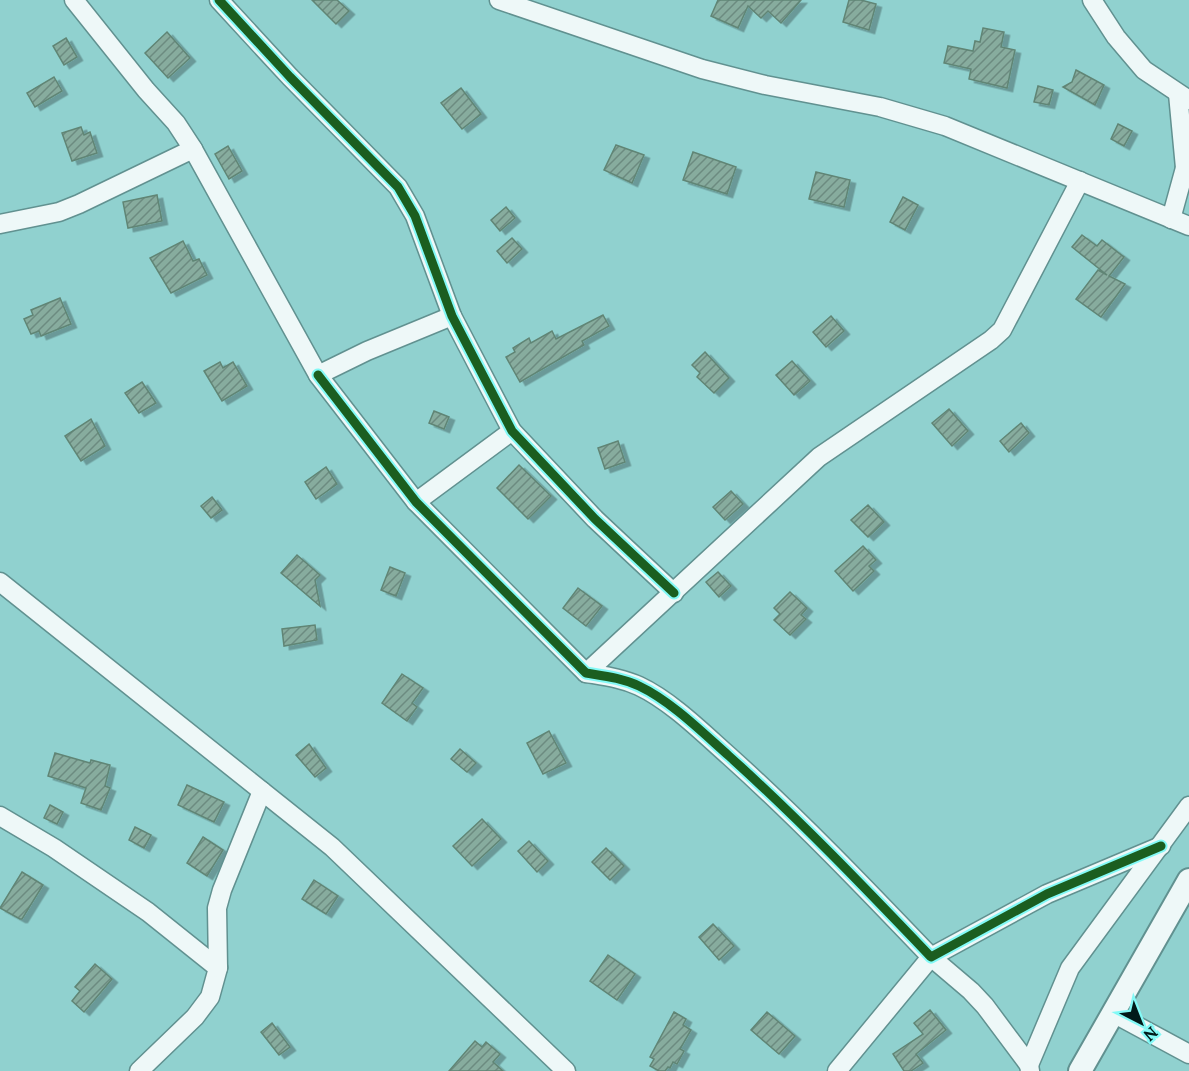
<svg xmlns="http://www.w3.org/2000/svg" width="1189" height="1071" viewBox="0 0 1189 1071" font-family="Lora,serif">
	<defs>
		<pattern id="building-hatch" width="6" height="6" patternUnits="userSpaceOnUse" patternTransform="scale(1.5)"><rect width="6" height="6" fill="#87ac9e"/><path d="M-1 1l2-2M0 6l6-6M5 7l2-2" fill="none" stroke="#6c8b80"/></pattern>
		<filter id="shadow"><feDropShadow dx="5.5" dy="3.5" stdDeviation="0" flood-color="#0004"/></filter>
	</defs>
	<rect width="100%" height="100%" fill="#90d1cf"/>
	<!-- building -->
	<g fill="url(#building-hatch)" stroke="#608575" stroke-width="1.5" filter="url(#shadow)">
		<path d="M312,0h25l12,11 -13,13z"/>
		<path d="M718,0h83l-20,23 -13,-12 -7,7 -13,-12 -10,22 -27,-12z"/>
		<path d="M849,0h12l15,4 -7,26 -26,-8z"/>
		<path d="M983,28l21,4 -3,15 14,3 -8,38 -38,-9 2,-10 -27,-6 4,-17 25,5 2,-10 5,1z"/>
		<path d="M167,32l23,26 -22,20 -23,-25z"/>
		<path d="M66,38l11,19 -13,8 -11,-19z"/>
		<path d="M1076,70l28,15 -9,20 -32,-18 9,-5z"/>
		<path d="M54,77l8,14 -27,16 -8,-14z"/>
		<path d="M1038,86l15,4 -4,15 -15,-3z"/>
		<path d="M461,88l20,26 -19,15 -21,-26z"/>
		<path d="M1118,124l14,7 -8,15 -13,-7z"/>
		<path d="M81,127l3,8 6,-3 7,21 -25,8 -10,-28z"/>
		<path d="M616,145l28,10 -12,28 -28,-13z"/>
		<path d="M228,146l14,25 -13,8 -14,-25z"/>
		<path d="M693,152l43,15 -9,27 -44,-14z"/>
		<path d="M816,172l34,8 -6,27 -35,-8z"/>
		<path d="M157,195l5,26 -34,7 -5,-26z"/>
		<path d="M903,197l15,8 -13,25 -15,-8z"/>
		<path d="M506,207l9,11 -15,13 -9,-11z"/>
		<path d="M1082,235l15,11 5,-6 22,17 -15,19 16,8 -24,33 -25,-18 22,-29 9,5 -35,-28z"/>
		<path d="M512,238l10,11 -15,14 -10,-12z"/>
		<path d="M183,241l10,20 6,-2 8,16 -36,18 -21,-35z"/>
		<path d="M60,298l11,26 -30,12 -2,-5 -8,3 -7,-15 9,-4 -2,-5z"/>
		<path d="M603,315l6,11 -27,15 2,4 -64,37 -14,-25 9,-5 -2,-4 16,-10 2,5 21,-12 4,8z"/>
		<path d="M831,316l13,15 -18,16 -13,-15z"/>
		<path d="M705,352l24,26 -15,15 -17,-16 3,-4 -8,-8z"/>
		<path d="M792,361l18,20 -16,14 -18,-20z"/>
		<path d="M220,362l3,6 10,-6 14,24 -25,15 -18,-30z"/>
		<path d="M142,382l14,21 -17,10 -14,-20z"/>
		<path d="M949,409l19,22 -16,15 -20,-23z"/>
		<path d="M434,411l15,6 -5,12 -15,-6z"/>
		<path d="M91,419l14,27 -24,15 -16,-25z"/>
		<path d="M1021,423l8,10 -20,19 -9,-11z"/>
		<path d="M618,441l7,21 -20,7 -7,-21z"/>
		<path d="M519,465l32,31 -23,23 -31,-31z"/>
		<path d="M326,467l11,17 -21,15 -11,-17z"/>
		<path d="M731,491l12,13 -18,16 -12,-13z"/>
		<path d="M212,497l10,13 -11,8 -10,-12z"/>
		<path d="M868,505l16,17 -16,15 -17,-17z"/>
		<path d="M863,546l13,14 -7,6 5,5 -21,20 -18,-20z"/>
		<path d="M297,555l23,20 -5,5 5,26 -39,-33z"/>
		<path d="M390,567l15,6 -9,23 -15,-6z"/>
		<path d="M718,572l13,14 -12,11 -13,-15z"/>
		<path d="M578,588l24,18 -16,20 -23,-18z"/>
		<path d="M790,592l17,16 -6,7 5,4 -16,16 -16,-15 6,-6 -6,-6z"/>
		<path d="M315,625l2,15 -33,6 -2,-17z"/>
		<path d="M402,674l21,14 -11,15 5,4 -10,14 -25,-18z"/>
		<path d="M549,731l17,32 -23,11 -16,-31z"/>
		<path d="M309,744l17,24 -11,9 -19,-22z"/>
		<path d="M460,749l16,14 -9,9 -16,-13z"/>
		<path d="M55,753l35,10 1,-3 19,5 -5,21 5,2 -9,22 -20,-7 5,-15 -38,-12z"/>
		<path d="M187,785l37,17 -10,20 -36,-17z"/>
		<path d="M50,805l13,7 -6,12 -13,-6z"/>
		<path d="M482,819l19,20 -29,27 -19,-20z"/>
		<path d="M135,827l16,8 -7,13 -15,-8z"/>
		<path d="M203,837l20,13 -16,26 -20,-13z"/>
		<path d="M529,841l19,20 -11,11 -19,-21z"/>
		<path d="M606,848l18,18 -14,14 -18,-18z"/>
		<path d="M22,872l21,13 -21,34h-2l-20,-11z"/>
		<path d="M314,880l24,16 -12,18 -24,-15z"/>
		<path d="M713,924l21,22 -15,14 -20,-23z"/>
		<path d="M608,955l27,19 -18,26 -27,-19z"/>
		<path d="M95,964l17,15 -28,33 -12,-11 8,-10 -5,-4z"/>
		<path d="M930,1010l16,20 -30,24 7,9 -12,8h-7l-11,-17 30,-20 -9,-11z"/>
		<path d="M674,1012l12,7 -3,6 8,5 -11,19 4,2 -7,13 -4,-2 -3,6 -2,-1 -3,4h-6l-9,-5 4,-7 -4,-2z"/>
		<path d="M767,1012l28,24 -16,18 -28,-24z"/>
		<path d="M272,1023l18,24 -11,8 -18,-23z"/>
		<path d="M475,1041l7,6 4,-5 14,12 -7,8 10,9h-54z"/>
	</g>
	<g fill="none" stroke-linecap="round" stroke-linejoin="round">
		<!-- minor casing -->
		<g stroke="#619190" stroke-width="21">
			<g id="minor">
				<path d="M74,0l72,90 30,33 17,26 125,226 49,-24 85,-35"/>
				<path d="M219,0l71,77 108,110 17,29 37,100 60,115 83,88 79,74"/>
				<path d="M499,0l203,69 63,16 115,22 65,19 244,100"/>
				<path d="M1092,0l24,37 28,33 45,30"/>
				<path d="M1178,94l7,74"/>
				<path d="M1171,219l14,-51 4,-4"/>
				<path d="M0,224l59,-12 20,-8 114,-55"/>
				<path d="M318,375l98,127 170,171c18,3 36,5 53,13 32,15 64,47 90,70 71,64 136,132 202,201l116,-63 114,-48"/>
				<path d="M416,502l96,-71"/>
				<path d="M0,582l332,265 234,224"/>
				<path d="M586,673l233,-216 172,-117 11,-10 78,-149"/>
				<path d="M0,816l54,32 94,64 70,56 -8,29 -15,20 -56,54"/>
				<path d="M218,968l-1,-60 5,-18 40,-99"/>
				<path d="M1113,1013l76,41"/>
				<path d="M1029,1065l41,-97 119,-162"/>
				<path d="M837,1071l94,-114 40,34 14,15 44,59 1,6"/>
			</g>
		</g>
		<!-- tertiary casing -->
		<g stroke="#619190" stroke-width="26">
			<path id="tertiary" d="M1080,1071l109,-191"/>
		</g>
		<!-- minor -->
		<use href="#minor" stroke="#eef8f8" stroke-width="18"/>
		<!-- tertiary -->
		<use href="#tertiary" stroke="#eef8f8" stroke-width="22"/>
		<!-- cycleway casing -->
		<g stroke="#83f9f6" stroke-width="13">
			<g id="cycleway">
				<path d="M219,0l71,77 108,110 17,29 37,100 60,115 83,88 79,74"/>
				<path d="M318,375l98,127 170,171c18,3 36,5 53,13 32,15 64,47 90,70 71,64 136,132 202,201l116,-63 114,-48"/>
			</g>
		</g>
		<!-- cycleway -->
		<use href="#cycleway" stroke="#1b5e20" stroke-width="9"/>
	</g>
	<!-- north arrow -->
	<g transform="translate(1141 1023) rotate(138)" stroke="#83f9f6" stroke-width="4.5" paint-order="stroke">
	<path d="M0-4.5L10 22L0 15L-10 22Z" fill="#011a19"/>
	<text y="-9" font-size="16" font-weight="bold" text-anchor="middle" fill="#011a19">N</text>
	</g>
</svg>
